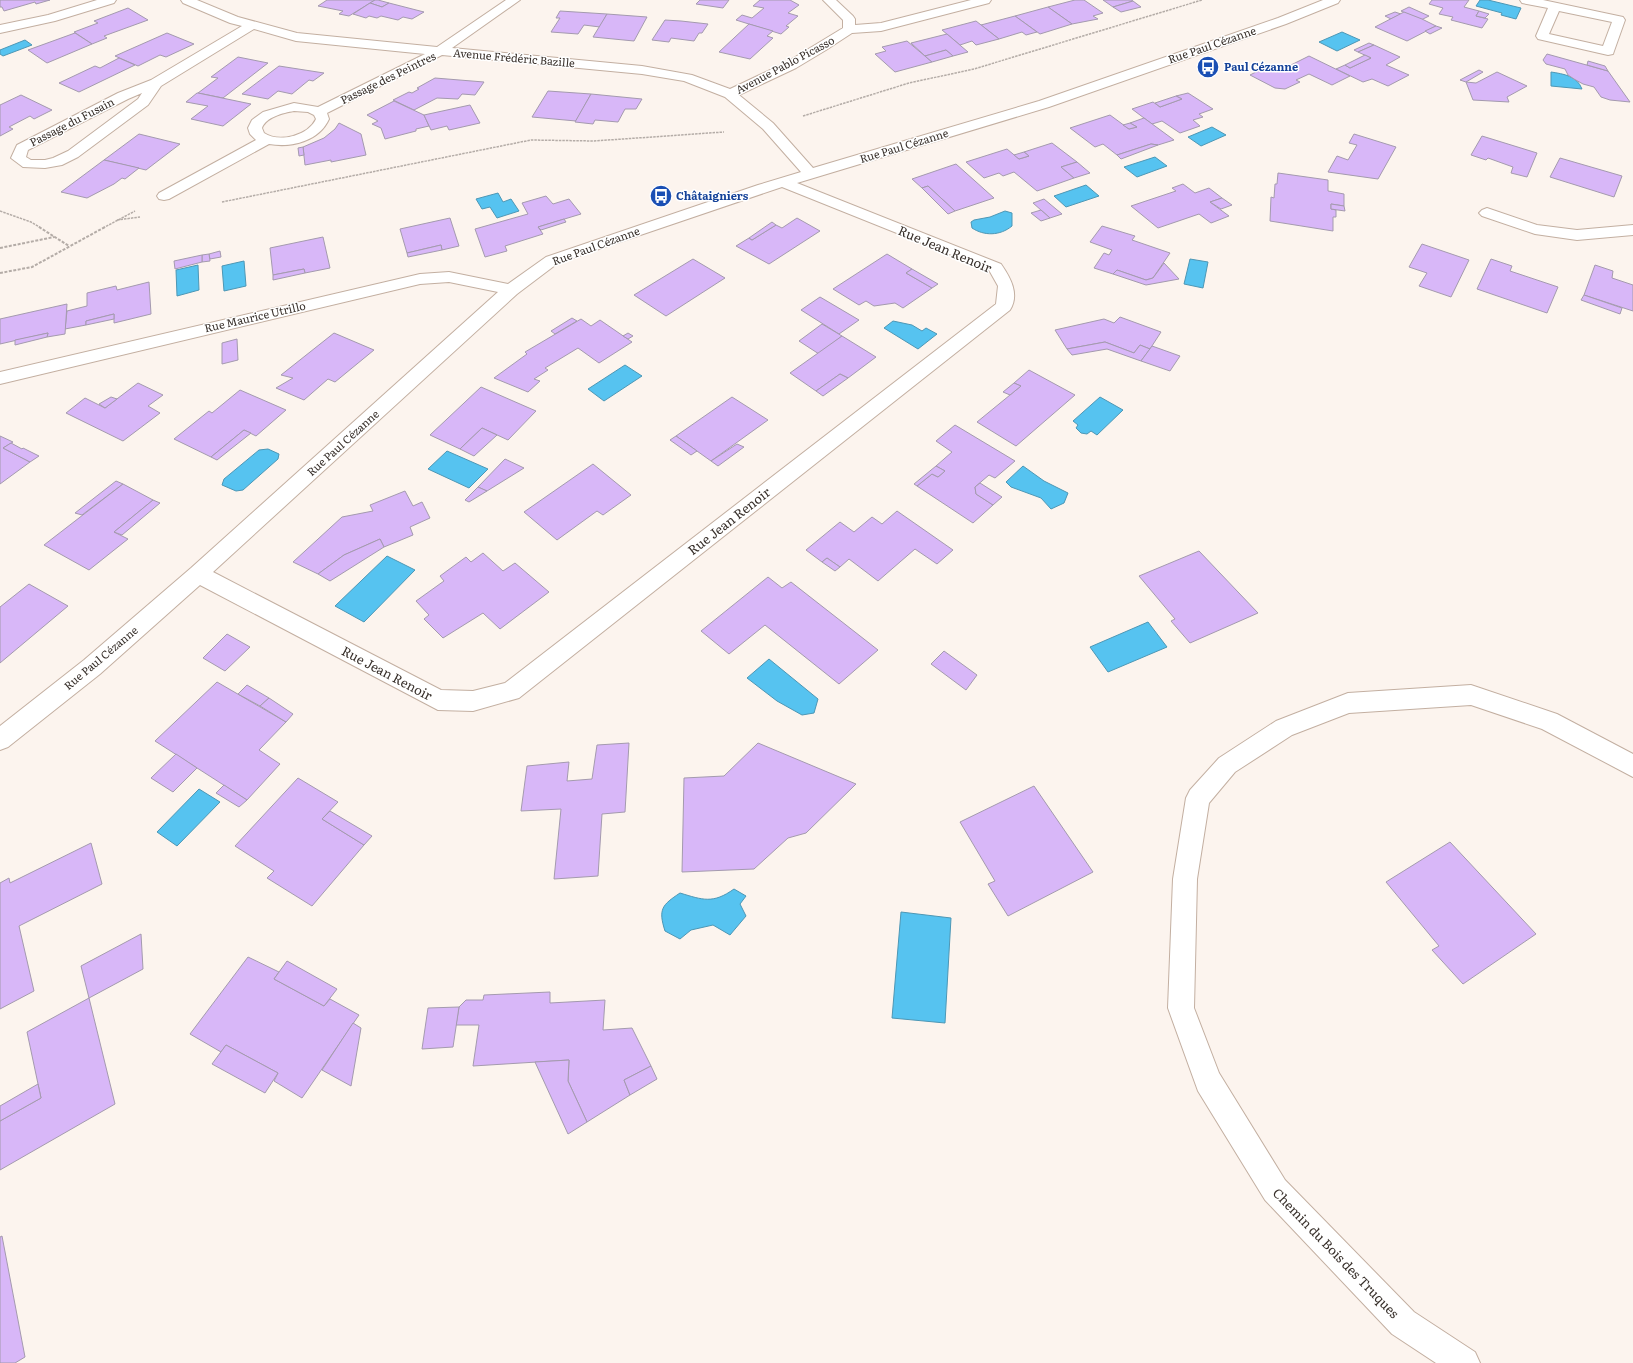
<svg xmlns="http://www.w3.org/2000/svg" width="1633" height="1363" viewBox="0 0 1633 1363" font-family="Literata,serif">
	<rect width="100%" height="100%" fill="#fcf4ee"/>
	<!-- water -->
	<g fill="#56c3f0" stroke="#4d97b5">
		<path d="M1480,0h8l33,8 -5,11 -15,-4 1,-2 -26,-7z"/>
		<path d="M1342,32l18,8 -23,11 -18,-9z"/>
		<path d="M25,40l7,5 -29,11 -3,-2v-4z"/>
		<path d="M1551,72c13,2 26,4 31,17l-31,-3z"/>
		<path d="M1212,127l14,8 -25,11 -13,-9z"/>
		<path d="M1155,157l12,9 -30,11 -13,-10z"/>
		<path d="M1086,185l13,11 -33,11 -12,-11z"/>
		<path d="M498,193l5,9 8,-3 8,12 -22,7 -7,-11 -8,2 -6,-10z"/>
		<path d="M1005,211l7,2v13c-12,10 -28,10 -40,2l-1,-6 3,-2 16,-3z"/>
		<path d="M1190,259l18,3 -5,26 -19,-4z"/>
		<path d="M244,261l2,25 -22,5 -2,-25z"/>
		<path d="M198,265l1,25 -22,6 -1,-26z"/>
		<path d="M893,321l19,4 10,6 4,-3 11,6 -19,15 -34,-21z"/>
		<path d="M625,365l17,11 -38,25 -16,-12z"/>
		<path d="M1100,397l23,13 -26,25 -6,-4 -4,3 -6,-1 -5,-5 2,-3 -5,-4z"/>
		<path d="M268,449l11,5 -1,5 -35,31 -7,1 -14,-6 2,-6 35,-29z"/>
		<path d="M447,451l41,18 -19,19 -41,-19z"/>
		<path d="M1023,466l21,15 24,12 -4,10 -13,6 -10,-11 -30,-11 -5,-5z"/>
		<path d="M387,556l28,14 -51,52 -29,-16z"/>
		<path d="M1148,622l19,25 -59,25 -18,-25z"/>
		<path d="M769,659l49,40 -4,14 -12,2 -25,-14 -30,-23z"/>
		<path d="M199,789l21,13 -43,44 -20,-14z"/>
		<path d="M734,889l12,7 -6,8 6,12 -16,19 -17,-10 -22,5 -11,9 -15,-8c-7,-22 -3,-26 15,-38 23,7 33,11 54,-4z"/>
		<path d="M901,912l50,6 -6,105 -53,-5z"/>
	</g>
	<!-- building -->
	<g fill="#d8b7f8" stroke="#a49aae">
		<path d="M0,0h50l-14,4 -1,-2 -31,9 -2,-4h-2z"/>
		<path d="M327,0h48l-26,16 -10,-2 4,-3 -25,-5z"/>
		<path d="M375,0h3l11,3 -7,4 -12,-4z"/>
		<path d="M700,0h29l-6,8 -27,-4z"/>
		<path d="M760,0h30l9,5 -11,8 10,3 -12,10 3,1 -8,7 -45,-14 6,-5 10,3 12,-10 -11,-2z"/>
		<path d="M1075,0h9l19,13 -10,3 5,3 -26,5 -24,-17z"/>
		<path d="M1103,0h28l2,1 -20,6z"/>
		<path d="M1432,0h37l-5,7 15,4 -3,5 12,3 -6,9 -31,-8 2,-3 -14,-3 4,-6 -14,-4z"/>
		<path d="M1133,1l8,6 -20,5 -8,-5z"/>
		<path d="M370,3l12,4 7,-4 35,9 -12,7 -9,-2 -5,3 -17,-4 -4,2 -8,-2 -3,2 -13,-4z"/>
		<path d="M1048,7l24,17 -32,10 -25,-18z"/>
		<path d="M1409,7l20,9 -8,4 -20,-9z"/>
		<path d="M128,8l20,12 -44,16 3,2 -15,6 -18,-12 24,-9 -4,-2z"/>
		<path d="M560,11l47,3 -7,13 -16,-2 -6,9 -27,-2 9,-14h-4z"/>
		<path d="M1479,11l10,3 -4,4 -9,-2z"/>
		<path d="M1395,12l6,2 -10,5 -6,-3z"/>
		<path d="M1404,12l18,7 14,7 -29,15 -32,-14z"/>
		<path d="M607,14l40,3 -13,24 -41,-4z"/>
		<path d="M1015,16l22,16 -11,3 -4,-3 -23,7 -18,-14z"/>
		<path d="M665,20l16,1 27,3 -6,9h-3l-5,8 -23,-3 -2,4 -17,-2z"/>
		<path d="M976,21l23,18 -23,6 -4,-4 -12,4 -18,-15z"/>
		<path d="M749,24l24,7 -6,5 6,2 -23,21 -31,-7z"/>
		<path d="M1436,26l6,2 -12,6 -5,-3z"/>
		<path d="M75,33l17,11 -45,19 -19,-13z"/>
		<path d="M167,33l27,11 -28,13 -6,-2 -22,11 -23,-10z"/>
		<path d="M947,34l21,18 -15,4 -7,-6 -21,6 -14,-13z"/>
		<path d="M907,41l25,21 -37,10 -20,-18 11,-3 -4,-4z"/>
		<path d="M1369,43l5,2 -16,7 -4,-2z"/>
		<path d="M1374,45l26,12 -14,8 23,10 -21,11 -16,-7 -9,3 -27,-13 9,-4 5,3 21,-10 -13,-6z"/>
		<path d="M946,50l7,6 -21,6 -7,-6z"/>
		<path d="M1547,54l61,17 22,31 -20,-2 -9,-3 -7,-10 -11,-3 -9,-5 -6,-4 -3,-6 -19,-5 -3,-4z"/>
		<path d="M1365,55l6,3 -21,10 -5,-3z"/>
		<path d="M1309,56l41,20 -18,9 -23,-11 -13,6 4,2 -15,7 -10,-1 -25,-13 16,-8 11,5z"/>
		<path d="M238,57l30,6 -45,35 -25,-5 20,-15 -7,-1z"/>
		<path d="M119,58l16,7 -56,27 -20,-9 36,-17 5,2z"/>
		<path d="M1588,61l17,5 3,5 -21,-6z"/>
		<path d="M279,66l45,7 -11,8 -4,-1 -17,14 -14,-3 -10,8 -26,-5z"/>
		<path d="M1479,70l4,2 -17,10 -6,-2z"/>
		<path d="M1497,72l30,14 -20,11 2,5 -36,-2 -7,-18 10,1z"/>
		<path d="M435,78l49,4 -9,13 -13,-1 -4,5 -21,-1 -23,12 -21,-10 16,-8 3,1 7,-4 -2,-1z"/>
		<path d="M548,91l43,3 -15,27 -44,-4z"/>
		<path d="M197,93h1l53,11 -28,22 -32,-7 17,-13 -22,-4z"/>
		<path d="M1188,93l25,16 -14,5 4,3 -10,3 7,6 -20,7 -18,-12 -10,3 -20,-15 21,-7 7,5 22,-8 -6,-3z"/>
		<path d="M591,94l51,5 -6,10h-11l-7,13 -23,-2 -2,4 -18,-2z"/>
		<path d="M21,95l31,15 -18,9 -4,-3 -21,11 4,2 -13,7v-31z"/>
		<path d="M1176,96l6,3 -22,8 -5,-4z"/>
		<path d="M394,101l30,14 5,11 -13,3v2l-31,8 -4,-11 -9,-4 6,-3 -11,-6z"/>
		<path d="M470,105l10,18 -31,7 -2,-4 -16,4 -7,-15z"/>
		<path d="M1110,115l19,14 8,-2 -7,-4 14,-5 30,22 -16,5 -7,-1 -34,11 -14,-11 -8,3 -25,-19z"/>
		<path d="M339,123l22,11 5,21 -35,7v-2l-26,5 -2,-18 21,-9 11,-9z"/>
		<path d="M1130,123l7,4 -8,2 -6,-4z"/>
		<path d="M139,134l41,10 -34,26 -42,-10z"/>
		<path d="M1354,134l42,13 -18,32 -50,-7 9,-16 11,4 9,-15 -8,-2z"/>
		<path d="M1482,136l55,17 -10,24 -16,-4 2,-6 -25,-9 -2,2 -15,-5z"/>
		<path d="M1052,143l25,19 -16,5 13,11 -37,13 -23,-19 -11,4 -4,-3 -15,5 -18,-16 41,-13 12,10 10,-3 -5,-4z"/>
		<path d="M1151,144l7,1 -37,14 -4,-4z"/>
		<path d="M303,147l1,8 -5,1 -1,-8z"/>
		<path d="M1024,152l5,4 -10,3 -5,-4z"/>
		<path d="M1560,158l62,18 -8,21 -64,-20z"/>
		<path d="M104,160l35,8 -14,11 -3,-1 -8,6 -27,14 -26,-6z"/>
		<path d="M1077,162l13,11 -16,5 -13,-11z"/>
		<path d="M956,164l38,34 -39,13 -27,-25 -6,2 -10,-9z"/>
		<path d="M1278,173l50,7v11l16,3v12l-13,-2v5l5,1v7h-3v14l-63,-10 1,-24 3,1 1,-14h2z"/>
		<path d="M1183,184l12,9 14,-5 13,10 -12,4 19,14 -18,7 -12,-9 -41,14 -27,-22 45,-15 -4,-3z"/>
		<path d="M928,186l27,25 -7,3 -26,-26z"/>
		<path d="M546,196l7,8 16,-5 12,15 -43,13 5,7 -38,12 2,5 -22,6 -10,-28 53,-15 -6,-11z"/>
		<path d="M1222,198l10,7 -11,4 -11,-7z"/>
		<path d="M1044,199l18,15 -12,4 -17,-15z"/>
		<path d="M1331,204l13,2 1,5 -14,-2z"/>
		<path d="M1041,210l9,8 -9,3 -10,-8z"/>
		<path d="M450,218l9,28 -17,4 -1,-5 -34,8 -7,-24z"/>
		<path d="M797,218l23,13 -51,33 -33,-18 13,-8 3,2 24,-15 6,3z"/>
		<path d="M564,219l2,3 -25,8 -3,-3z"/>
		<path d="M772,222l4,3 -24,15 -3,-2z"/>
		<path d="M1102,226l33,10 -3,4 38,13 -17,25 -7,2 -29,-10 -4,4 -19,-6 10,-15 5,2 3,-5 -22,-8z"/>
		<path d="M323,237l7,31 -25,5 -1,-4 -31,6 -3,-27z"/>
		<path d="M1422,244l47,16 -18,37 -32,-11 8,-13 -18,-6z"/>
		<path d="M441,245l1,5 -34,7 -1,-4z"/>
		<path d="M220,251l1,6 -11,2 -1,-5z"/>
		<path d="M209,254l1,7 -8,1v-7z"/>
		<path d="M887,254l25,15 -6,4 26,15 -29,20 -8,-5 -21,3 -8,-5 -7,4 -26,-16z"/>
		<path d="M202,255v7l-27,7 -1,-8z"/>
		<path d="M693,259l32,19 -59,38 -32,-21z"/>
		<path d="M1491,259l21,7 -2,5 48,16 -11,26 -70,-24z"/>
		<path d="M1164,263l15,16 -33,6 -33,-11 4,-4 29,10 7,-2z"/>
		<path d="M1595,265l18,6 -1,7 21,7v26l-49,-16z"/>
		<path d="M304,269l1,4 -32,7v-5z"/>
		<path d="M912,269l26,15 -6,4 -26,-15z"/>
		<path d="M149,282l2,32 -37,9v-9l-28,7v4l-21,4 2,-18 20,-5v-13l29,-7 1,4z"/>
		<path d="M1584,295l38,13 -2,6 -39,-14z"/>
		<path d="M820,297l39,23 -20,14 -38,-24z"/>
		<path d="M67,304l-2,30 -18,3 1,-4 -48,11v-25z"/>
		<path d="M114,314v5l-28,6v-4z"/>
		<path d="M1120,317l41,15 -11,17 -10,-4 -6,8 -29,-11 -38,7 -12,-19 49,-11 10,4z"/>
		<path d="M572,318l5,3 -22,13 -4,-3z"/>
		<path d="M581,319l10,7 9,-6 32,22 -33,21 -21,-15 -33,20 3,2 -14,9 6,2 -12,11 -34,-14 33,-24 -2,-2z"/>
		<path d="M822,324l20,12 -23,18 -20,-13z"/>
		<path d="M48,333l-1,4 -32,8v-5z"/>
		<path d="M334,333l40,17 -39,32 -7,-3 -24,21 -28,-12 17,-10 -12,-3z"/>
		<path d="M628,333l5,3 -5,3 -5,-3z"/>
		<path d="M842,336l34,21 -28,21 -8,-4 -24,17 -26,-18z"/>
		<path d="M237,339l1,21 -16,4v-21z"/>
		<path d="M1105,342l29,11 6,-8 10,4 -9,12 -34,-12 -35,6 -5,-6z"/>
		<path d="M1152,346l28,10 -10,15 -29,-10z"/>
		<path d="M1029,370l46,25 -59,51 -39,-24 44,-36 -7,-3z"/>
		<path d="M840,374l8,4 -25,18 -7,-5z"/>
		<path d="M138,383l25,12 -15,11 12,7 -37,28 -57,-28 19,-15 20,10z"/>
		<path d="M1014,383l7,3 -11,9 -7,-3z"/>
		<path d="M481,387l55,24 -28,29 -26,-12 -22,21 -30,-14z"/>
		<path d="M240,390l46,20 -30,26 -12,-6 -33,27 -37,-18 35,-28 3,2z"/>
		<path d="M111,397l6,2 -12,9 -6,-4z"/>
		<path d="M732,397l36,23 -57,41 -35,-25z"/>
		<path d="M955,425l60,36 -20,17 -6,-3 -14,12 1,7 17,11 -20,18 -56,-37 15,-12 6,3 7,-6 -9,-5 16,-14 -16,-11z"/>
		<path d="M482,428l15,7 -23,21 -14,-7z"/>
		<path d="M244,430l7,3 -34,27 -6,-3z"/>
		<path d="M0,436l13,6 -10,6 27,14 -30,22z"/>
		<path d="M676,436l21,15 -6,4 -21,-15z"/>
		<path d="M11,443l11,6 1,-1 16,8 -9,6 -27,-14z"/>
		<path d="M737,444l7,3 -26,19 -7,-5z"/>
		<path d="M505,459l19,9 -37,23 -9,-4z"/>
		<path d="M593,464l38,31 -28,20 -6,-4 -40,29 -33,-28z"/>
		<path d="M936,466l9,5 -7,6 -6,-3 -15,12 -3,-2z"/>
		<path d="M116,481l7,3 -41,31 -7,-2z"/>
		<path d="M980,483l22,14 -9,8 -17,-11 -1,-7z"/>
		<path d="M123,484l30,16 -39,32 14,7 -39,31 -45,-25z"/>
		<path d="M478,487l9,4 -18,11 -4,-2z"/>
		<path d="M405,491l8,15 9,-4 8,16 -20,9 3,8 -29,12 -4,-8 -36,16 -26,19 -25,-12 49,-45 31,-6 -3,-6z"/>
		<path d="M153,500l7,3 -38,32 -8,-3z"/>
		<path d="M897,511l56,39 -16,14 -22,-15 -37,32 -29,-22 -9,8 -13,-9 -5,4 -16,-12 34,-28 14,10 18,-15 10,7z"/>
		<path d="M380,539l4,8 -54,34 -12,-7 26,-19z"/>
		<path d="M1199,551l59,62 -68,30 -19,-22 4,-2 -36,-43z"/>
		<path d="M483,553l20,18 12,-8 34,29 -49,37 -17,-16 -40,25 -19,-19 5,-4 -13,-14 28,-20 -4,-5 26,-19 5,5z"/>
		<path d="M827,558l13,9 -5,4 -13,-9z"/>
		<path d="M768,577l14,11 9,-6 87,68 -39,34 -74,-59 -36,29 -28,-23z"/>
		<path d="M29,584l39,22 -68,57v-56z"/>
		<path d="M227,634l23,13 -25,24 -22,-13z"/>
		<path d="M944,651l33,24 -11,15 -35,-26z"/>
		<path d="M217,682l69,40 -27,28 21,14 -33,36 -92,-59z"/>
		<path d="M247,685l22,13 -9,8 -22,-12z"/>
		<path d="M269,698l24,16 -7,8 -26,-16z"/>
		<path d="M629,743l-4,69 -23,2 -4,62 -44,3 7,-70 -40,2 6,-45 42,-4 -2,19 25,-2 5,-34z"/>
		<path d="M758,743l98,41 -50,49 -18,5 -34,31 -72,3 2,-94 40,-2z"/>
		<path d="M176,754l21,14 -24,24 -22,-14z"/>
		<path d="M298,778l40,24 -16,17 42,26 -52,61 -45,-28 7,-7 -39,-25z"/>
		<path d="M224,785l23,15 -8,7 -23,-14z"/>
		<path d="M1034,786l59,86 -85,44 -20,-32 7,-3 -35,-59z"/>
		<path d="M330,811l42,25 -8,9 -42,-26z"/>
		<path d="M1450,842l86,92 -73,50 -31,-34 7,-4 -53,-64z"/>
		<path d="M91,843l11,41 -83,42 15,65 -34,18v-126l9,-5 1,5z"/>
		<path d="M141,934l2,35 -54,29 -8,-32z"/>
		<path d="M248,957l31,15 -5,7 50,27 6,-7 29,16 -57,83 -28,-17 4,-8 -52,-28 -5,7 -31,-18z"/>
		<path d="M287,961l50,28 -13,17 -50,-27z"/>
		<path d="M550,992v11l55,-3 -2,30 29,-2 19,38 -27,14 6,15 -43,27 -19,-41 1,-21 -96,6 6,-41h-23l3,-18 7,-7h17l1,-5z"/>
		<path d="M89,998l26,106 -115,66v-49l41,-23 -14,-66z"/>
		<path d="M459,1007l-6,40 -31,2 6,-41z"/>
		<path d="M353,1023l8,5 -10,58 -29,-16z"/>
		<path d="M226,1045l52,28 -13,20 -53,-29z"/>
		<path d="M569,1060l-1,21 19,41 -19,12 -33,-72z"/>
		<path d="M651,1066l6,13 -27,16 -6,-15z"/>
		<path d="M38,1084l3,14 -41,23v-15z"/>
		<path d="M2,1236l23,121 -10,6h-15v-126z"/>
	</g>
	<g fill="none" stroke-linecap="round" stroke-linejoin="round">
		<!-- minor casing -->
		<g stroke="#c3afa1" stroke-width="2">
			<g id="minor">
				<path d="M97,0h19l-2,3 -59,18 -55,12v-8l48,-10z"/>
				<path d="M181,0h16l41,17 59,16 140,14 69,-47h14l-68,48 190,18 50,9 38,14 57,-27 56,-34v-8l-20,-20h13l17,16 2,3v6l26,-2 90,-23h20l-2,3 -108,28 -29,2 -26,17 -30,18 -57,27 34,28 40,45 226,-67 239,-83 45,-18h17l-2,3 -52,21 -237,83 -252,76 204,81c9,13 19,30 9,46l-491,388 -46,13 -35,-1 -238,-125 -100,89 -92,73 -8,3v-24l84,-66 107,-92 307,-276 -49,-10 -29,2 -420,100v-12l420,-98 29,-2 59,12 38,-27 212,-72 43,-13 -38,-43 -38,-32 -41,-16 -42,-7 -200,-19 -115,58 2,6c-10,22 -37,29 -60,25l-100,55 -5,1 -5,-1 -2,-3 2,-3 97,-53 -6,-6 -2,-6 4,-8 11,-8 31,-9 24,4 107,-53 -129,-13 -42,-12 -93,57 -13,19 -70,52 -16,8 -17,3 -22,-1 -12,-9 6,-13 101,-52 33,-13 91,-54 -12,-3 -47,-20zM142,93l-4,6 -70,52 -15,7 -8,2h-14l-5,-3 2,-7 100,-51zM294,111l14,1 6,3 2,4c-8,17 -37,24 -52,14l-2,-5c4,-11 21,-15 32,-17zM782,187l207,83 9,16 -2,18 -491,379 -32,8 -32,-1 -228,-118 304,-278 41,-31z"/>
				<path d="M1520,0h23l80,17 2,3 -11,31 -1,3 -5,1 -70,-16 -2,-3 12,-28 -26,-5zM1559,11l53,11 -9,24 -54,-12z"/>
				<path d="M1487,208l50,17 40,5 56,-5v10l-56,5 -42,-6 -53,-18 -3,-3 3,-3z"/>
				<path d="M1471,685l86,29 76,40v23l-91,-48 -71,-24 -122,8 -57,22 -57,37 -26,31 -12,76 -3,129 25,65 66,107 129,132 61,40 5,11h-44l-44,-29 -127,-134 -67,-109 -30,-83 5,-129 13,-81 4,-8 29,-32 57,-37 72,-28z"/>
			</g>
		</g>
		<!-- path-far1 -->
		<g stroke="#b4aca7" stroke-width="1.5" stroke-dasharray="2.5 1" stroke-linecap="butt">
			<path d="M803,116l106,-33 65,-14 228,-69"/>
			<path d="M222,202l309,-62 63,1 130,-9"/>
			<path d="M0,211l31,11 10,6"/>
			<path d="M117,220l23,-3"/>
			<path d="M103,228l32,-17"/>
		</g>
		<!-- path -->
		<g stroke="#b4aca7" stroke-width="2" stroke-dasharray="3 1.5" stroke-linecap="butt">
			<path d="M39,227l30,19"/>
			<path d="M0,248l54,-11"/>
			<path d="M0,273l32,-6 73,-40"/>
		</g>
		<!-- minor -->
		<use href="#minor" fill="#fff" fill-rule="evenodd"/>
	</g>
	<!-- icons -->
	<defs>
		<g id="bus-disc" transform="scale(1.15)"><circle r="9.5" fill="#1a4fb4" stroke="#fff"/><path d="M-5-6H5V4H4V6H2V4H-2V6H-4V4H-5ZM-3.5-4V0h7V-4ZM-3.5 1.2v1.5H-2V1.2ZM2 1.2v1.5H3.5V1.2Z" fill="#fff"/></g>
	</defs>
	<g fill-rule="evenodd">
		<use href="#bus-disc" x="1208" y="67"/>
		<use href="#bus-disc" x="661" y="196"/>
	</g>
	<g text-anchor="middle" stroke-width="3" stroke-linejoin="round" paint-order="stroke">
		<!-- far-street labels -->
		<g font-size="11" fill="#38302b" stroke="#fff">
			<text transform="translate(1212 45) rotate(-19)" y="4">Rue Paul Cézanne</text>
			<text transform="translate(514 58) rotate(5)" y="4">Avenue Frédéric Bazille</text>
			<text transform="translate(785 65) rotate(-28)" y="4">Avenue Pablo Picasso</text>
			<text transform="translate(388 78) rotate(-26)" y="4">Passage des Peintres</text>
			<text transform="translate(72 122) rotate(-27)" y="4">Passage du Fusain</text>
			<text transform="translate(904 146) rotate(-17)" y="4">Rue Paul Cézanne</text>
			<text transform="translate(596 246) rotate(-20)" y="4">Rue Paul Cézanne</text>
			<text transform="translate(255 317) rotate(-13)" y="4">Rue Maurice Utrillo</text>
			<text transform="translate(343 443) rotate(-42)" y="4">Rue Paul Cézanne</text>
			<text transform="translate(101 658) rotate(-40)" y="4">Rue Paul Cézanne</text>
		</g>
		<!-- far-transit labels -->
		<g font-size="11" font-weight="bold" fill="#164399" stroke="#fff" text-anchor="start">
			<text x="1224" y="71">Paul Cézanne</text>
			<text x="676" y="200">Châtaigniers</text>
		</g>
		<!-- street labels -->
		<g font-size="13" fill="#38302b" stroke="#fff">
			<text transform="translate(945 249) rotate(23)" y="5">Rue Jean Renoir</text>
			<text transform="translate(729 521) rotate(-38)" y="5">Rue Jean Renoir</text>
			<text transform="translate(387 673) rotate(28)" y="5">Rue Jean Renoir</text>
			<text transform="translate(1336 1253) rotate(46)" y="5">Chemin du Bois des Truques</text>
		</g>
	</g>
</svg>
